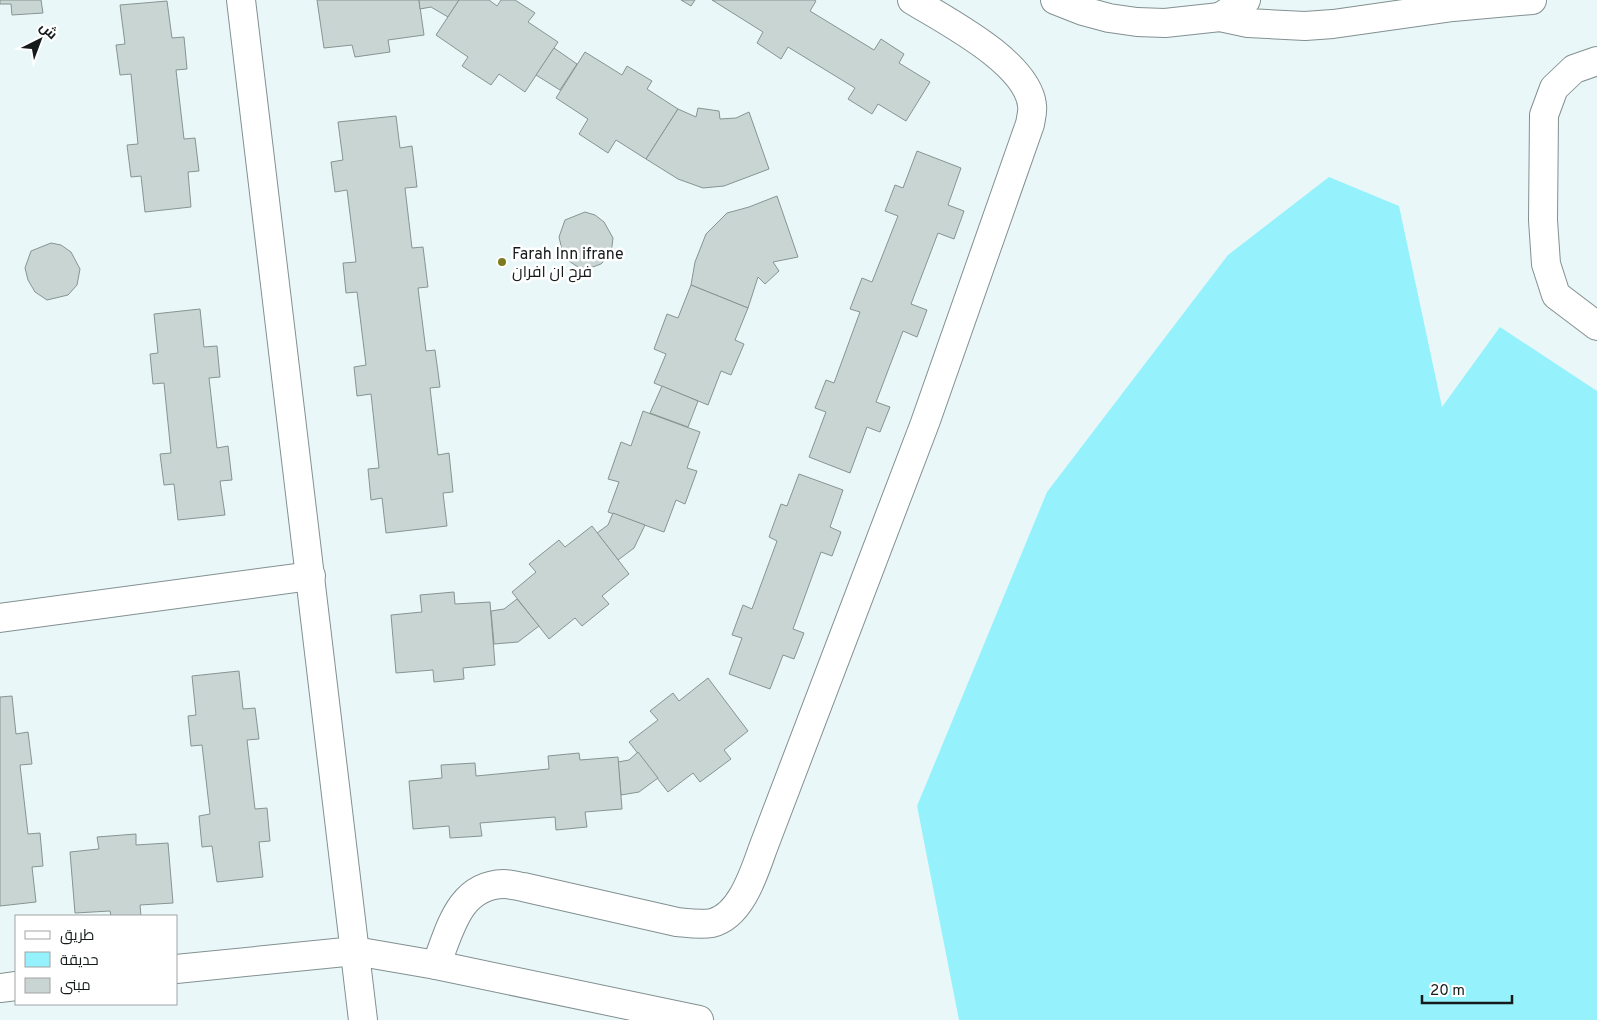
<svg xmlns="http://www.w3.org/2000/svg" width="1597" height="1020" viewBox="0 0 1597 1020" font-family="Overpass,Cairo,sans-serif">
	<rect width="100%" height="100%" fill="#e9f7f9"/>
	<!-- green -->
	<path fill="#95f2fc" d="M1329,177l70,29 43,201 58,-80 97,64v629h-638l-42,-214 130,-314 181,-237z"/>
	<!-- building -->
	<g fill="#c8d5d3" stroke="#879491">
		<path d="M0,0h41l2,13 -31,2 -1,-11h-11z"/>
		<path d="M317,0h102l5,35 -36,5 2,12 -35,5 -3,-12 -28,3z"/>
		<path d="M419,0h40l-11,17 -17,-10 -11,2z"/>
		<path d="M459,0h30l8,6 4,-6h14l20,13 -7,9 30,20 -33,50 -26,-18 -8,11 -29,-19 6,-9 -32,-22z"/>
		<path d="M681,0h14l-4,6z"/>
		<path d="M712,0h102l2,1 -6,10 64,39 7,-11 23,15 -5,9 31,19 -24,39 -28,-17 -6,10 -24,-15 7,-11 -67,-41 -7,12 -24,-16 6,-11z"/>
		<path d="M167,1l5,37 12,-1 3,32 -11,1 8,69 11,-1 4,33 -11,1 3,35 -46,5 -4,-36 -10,1 -4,-32 11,-1 -7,-70 -11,1 -4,-30 9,-1 -5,-39z"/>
		<path d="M554,48l23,16 -17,26 -24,-15z"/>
		<path d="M585,52l37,23 5,-9 25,15 -5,8 31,20 -32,50 -30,-19 -8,13 -29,-19 9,-15 -32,-21z"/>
		<path d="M698,108l21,3 1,8 16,-1 13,-6 20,57 -45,17 -21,2 -25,-9 -32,-20 32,-50 18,8z"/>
		<path d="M396,116l4,32 12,-2 5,41 -12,1 7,60 11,-1 5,40 -10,1 8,63 9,-1 5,37 -10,1 8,67 11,-2 4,39 -10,1 4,33 -61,7 -4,-35 -11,2 -3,-31 11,-1 -8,-74 -14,2 -3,-29 12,-2 -9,-73 -11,1 -3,-30 13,-1 -9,-72 -12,2 -4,-30 12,-2 -5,-38z"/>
		<path d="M917,151l44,17 -13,37 16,6 -10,28 -16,-6 -27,71 16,6 -10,27 -14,-6 -27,71 14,5 -10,25 -13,-5 -17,46 -41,-16 17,-45 -11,-4 11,-28 8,3 26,-71 -10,-3 12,-31 10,4 26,-66 -13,-5 10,-26 8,3z"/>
		<path d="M777,196l21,61 -25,5 6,9 -14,13 -7,-7 -10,31 -57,-23 4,-23 11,-28 21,-21 22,-6z"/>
		<path d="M585,212l10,3 9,7 9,16 -2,16 -10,10 -11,4 -9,1 -12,-8 -7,-11 -3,-13 6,-17z"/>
		<path d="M51,243l10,2 10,7 9,17 -3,16 -9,10 -21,5 -12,-8 -7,-12 -3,-12 6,-17z"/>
		<path d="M691,285l57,23 -13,32 9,4 -13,31 -10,-4 -13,34 -54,-22 12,-29 -12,-5 13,-35 11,4z"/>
		<path d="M200,309l4,38 13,-1 3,31 -11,1 8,70 11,-2 4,34 -12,1 5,34 -47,5 -4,-36 -10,1 -4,-31 11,-1 -7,-70 -11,1 -3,-30 8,-1 -4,-39z"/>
		<path d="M662,386l36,15 -10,26 -38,-14z"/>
		<path d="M643,411l57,21 -13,36 10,3 -12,33 -9,-4 -12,32 -56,-20 11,-30 -11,-3 13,-37 10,4z"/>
		<path d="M799,474l44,16 -13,37 11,5 -9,24 -11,-4 -28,77 11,4 -10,26 -11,-4 -13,34 -41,-15 13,-36 -10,-3 11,-30 9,4 25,-68 -8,-4 12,-33 6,2z"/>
		<path d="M613,513l32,12 -11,23 -16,12 -21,-27 11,-8z"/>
		<path d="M592,526l37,48 -27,22 7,8 -27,22 -7,-8 -26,21 -37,-47 24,-20 -7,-8 30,-24 6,7z"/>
		<path d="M454,592l1,12 35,-2 5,63 -32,3 1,11 -30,3 -1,-12 -37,3 -5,-58 31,-3 -2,-17z"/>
		<path d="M517,599l22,27 -21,16 -24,2 -3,-33 13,-2z"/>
		<path d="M239,671l4,38 12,-1 4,31 -12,1 8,69 12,-1 3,33 -11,1 4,35 -46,5 -5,-36 -10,1 -3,-31 11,-2 -8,-69 -11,1 -3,-30 8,-1 -4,-39z"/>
		<path d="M708,678l40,53 -24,19 7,9 -31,23 -7,-9 -25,19 -39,-50 29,-22 -8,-9 23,-18 6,8z"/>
		<path d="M12,696l4,38 12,-2 4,32 -12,1 8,69 12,-1 3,33 -11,1 4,35 -36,4v-209z"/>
		<path d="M638,752l20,26 -19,14 -18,3 -3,-33 11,-2z"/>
		<path d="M579,753l1,7 38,-3 4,52 -37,3 2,15 -31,3 -1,-13 -75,6 2,13 -32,2 -1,-12 -36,3 -4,-48 33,-3 -1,-13 34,-2 1,13 73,-7 -1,-13z"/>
		<path d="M136,834v11l32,-2 5,60 -33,2 1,11h-30l-1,-5 -35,2 -5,-61 29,-3 -2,-12z"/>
	</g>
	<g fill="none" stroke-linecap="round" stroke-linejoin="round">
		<!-- street casing -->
		<g stroke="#839091" stroke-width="30">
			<g id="street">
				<path d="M241,0l122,1020"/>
				<path d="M1055,0l28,11 26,7 28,4 28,1 55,-6 28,6 57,3 28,-2 120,-17 79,-7"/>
				<path d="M1220,17l26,-17"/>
				<path d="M1597,61l-23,8 -20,19 -10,27 -1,105 3,44 10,31 41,31"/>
				<path d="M0,618l311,-42"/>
				<path d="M436,965c14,-34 22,-80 68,-81 6,0 13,2 19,3l154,35c11,1 23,3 35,1 29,-7 42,-50 51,-75l162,-425 105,-299c1,-6 3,-13 2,-19 -5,-43 -86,-84 -120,-105"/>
				<path d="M176,969l179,-18 81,14 263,55"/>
				<path d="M0,988l16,-2"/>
			</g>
		</g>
		<!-- street -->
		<use href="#street" stroke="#fff" stroke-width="28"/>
	</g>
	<!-- markers -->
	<circle fill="#7d7a20" stroke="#fff" stroke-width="2" cx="502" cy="262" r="5"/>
	<g text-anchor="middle" stroke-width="5" stroke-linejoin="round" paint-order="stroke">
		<!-- poi labels -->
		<g font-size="16" fill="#151a1b" stroke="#fff" text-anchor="start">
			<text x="512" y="259">Farah Inn ifrane<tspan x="512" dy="18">فرح ان افران</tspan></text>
		</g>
	</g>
	<!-- legend -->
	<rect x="15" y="915" width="162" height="90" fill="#ffffff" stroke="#a1a3a4"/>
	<rect x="25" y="931" width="25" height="8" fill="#ffffff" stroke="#a1a3a4"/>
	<text x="60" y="940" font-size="15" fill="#151a1b">طريق</text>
	<rect x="25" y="952" width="25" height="15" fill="#95f2fc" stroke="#a1a3a4"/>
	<text x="60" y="965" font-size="15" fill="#151a1b">حديقة</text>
	<rect x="25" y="978" width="25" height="15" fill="#c8d5d3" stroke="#a1a3a4"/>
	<text x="60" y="990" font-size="15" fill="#151a1b">مبنى</text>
	<!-- north arrow -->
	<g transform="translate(40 40) rotate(42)" stroke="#ffffff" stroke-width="4" paint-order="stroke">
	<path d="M0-4L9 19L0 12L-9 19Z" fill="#151a1b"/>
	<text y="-8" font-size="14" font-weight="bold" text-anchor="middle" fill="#151a1b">ش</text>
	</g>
	<!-- scale -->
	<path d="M1422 995v8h90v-8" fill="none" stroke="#151a1b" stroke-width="2.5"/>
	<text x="1430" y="995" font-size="15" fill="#151a1b" stroke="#ffffff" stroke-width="4" paint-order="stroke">20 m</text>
</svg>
